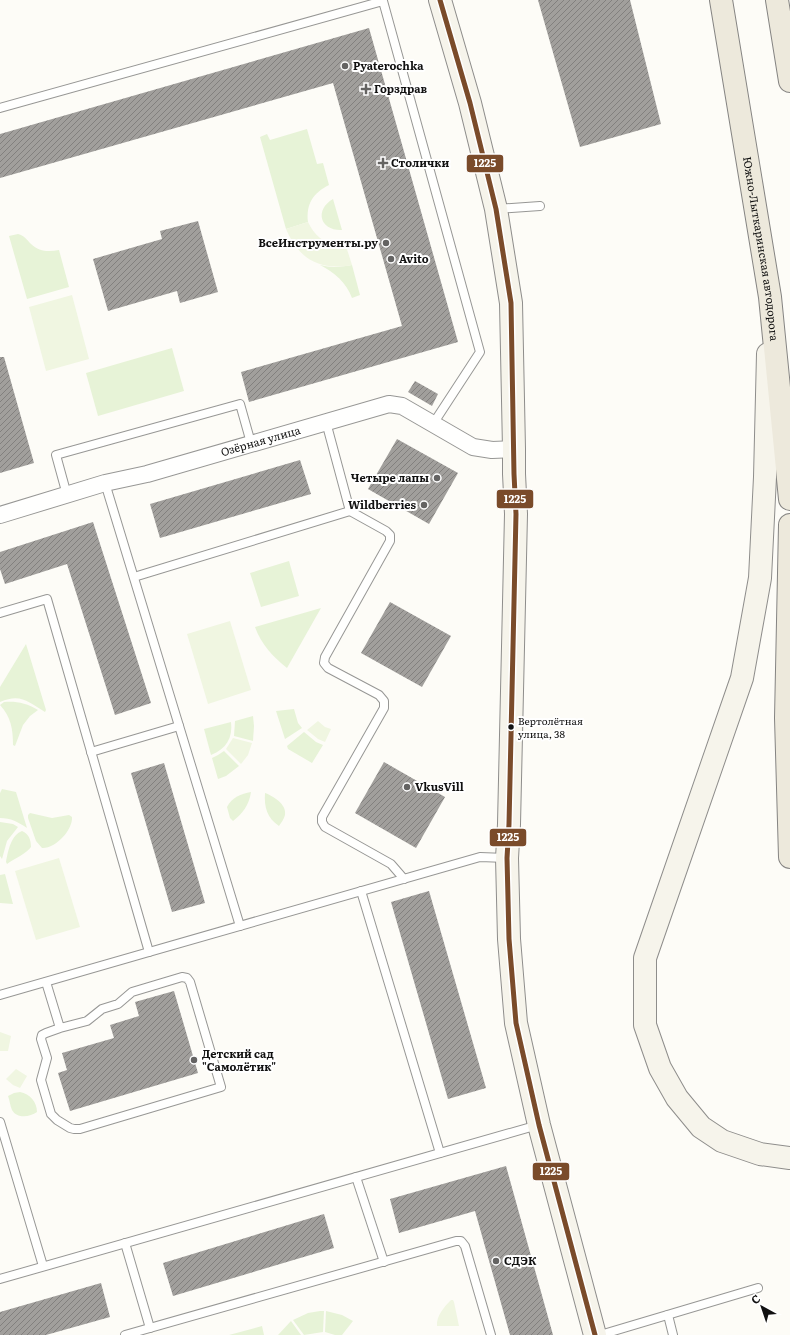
<svg xmlns="http://www.w3.org/2000/svg" width="790" height="1335" viewBox="0 0 790 1335" font-family="Literata,serif">
	<defs>
		<pattern id="building-hatch" width="6" height="6" patternUnits="userSpaceOnUse"><rect width="6" height="6" fill="#a19f9c"/><path d="M-1 1l2-2M0 6l6-6M5 7l2-2" fill="none" stroke="#82807e"/></pattern>
	</defs>
	<rect width="100%" height="100%" fill="#fdfcf7"/>
	<!-- park -->
	<g fill="#e7f3d7">
		<path d="M307,129l10,35 6,-1 6,22c-16,8 -23,19 -21,37l-22,7 -26,-92 7,-3 3,6z"/>
		<path d="M333,199l9,31c-22,1 -28,-20 -9,-31z"/>
		<path d="M18,234c7,2 8,5 13,10 8,8 18,8 28,6l10,37 -42,12 -18,-63z"/>
		<path d="M320,265c11,3 21,2 32,0l8,30 -8,3c-6,-16 -17,-25 -32,-33z"/>
		<path d="M172,348l12,43 -86,25 -12,-43z"/>
		<path d="M289,561l10,35 -38,11 -11,-34z"/>
		<path d="M321,608l-34,60c-14,-11 -26,-24 -32,-41z"/>
		<path d="M26,644l20,66 -1,2c-17,-10 -24,-19 -45,-10v-15z"/>
		<path d="M4,702c12,-1 23,1 34,8l-8,6 -7,9 -8,21 -2,-1c0,-16 -2,-28 -13,-40z"/>
		<path d="M294,709l4,14 4,5 -17,11 -9,-28z"/>
		<path d="M253,716l1,10 -1,15 -19,-5 1,-15z"/>
		<path d="M231,722c2,16 -5,27 -20,33l-7,-26z"/>
		<path d="M304,732l12,10 7,3 -11,18 -24,-14 -1,-3z"/>
		<path d="M224,751l15,15 -13,10 -8,3 -6,-21 6,-3z"/>
		<path d="M2,789l14,3 11,36c-9,-6 -16,-10 -27,-10v-25z"/>
		<path d="M251,792c-2,13 -8,21 -18,29l-3,-3 -3,-11c5,-10 14,-13 24,-15z"/>
		<path d="M265,793c8,3 22,11 20,22 -1,4 -4,8 -6,11 -12,-8 -15,-19 -14,-33z"/>
		<path d="M30,813l22,5 17,-3 3,2c1,13 -17,32 -30,31l-6,-7 -8,-23v-3z"/>
		<path d="M0,822l13,2 5,3 -11,14 -5,18 -2,-3z"/>
		<path d="M22,831c7,3 9,9 9,16 -4,6 -17,12 -24,17l-1,-2c2,-11 5,-27 16,-31z"/>
		<path d="M5,874l8,30 -13,-1v-28z"/>
		<path d="M20,1092c10,2 17,10 17,20 -7,5 -20,7 -25,-2 -2,-4 -2,-9 -4,-14l6,-3z"/>
		<path d="M320,1311h4l-1,21 -19,3 -11,-15 15,-7z"/>
		<path d="M326,1311l16,4 11,6 -11,14h-7l-10,-3z"/>
		<path d="M291,1321l10,14h-23z"/>
		<path d="M262,1326l2,9h-35z"/>
	</g>
	<!-- pitch -->
	<g fill="#f0f6e1">
		<path d="M308,222c7,15 20,26 37,21l7,22c-33,6 -53,-6 -66,-36z"/>
		<path d="M72,295l17,64 -43,12 -17,-64z"/>
		<path d="M230,621l21,69 -43,14 -21,-70z"/>
		<path d="M318,721l7,6 6,2 -6,13 -7,-3 -11,-9z"/>
		<path d="M233,738l19,5 -4,12 -7,9 -15,-15z"/>
		<path d="M59,858l21,69 -44,13 -21,-69z"/>
		<path d="M0,1032l11,4 -3,15h-8z"/>
		<path d="M16,1069l11,7 -7,12 -7,-3 -7,-6z"/>
		<path d="M451,1300h2l1,2 5,24h-22c-1,-10 7,-19 14,-26z"/>
	</g>
	<!-- building -->
	<g fill="url(#building-hatch)">
		<path d="M538,0h92l31,124 -81,23z"/>
		<path d="M369,28l89,314 -209,60 -8,-30 161,-46 -69,-243 -333,95v-44z"/>
		<path d="M198,221l20,71 -38,11 -3,-12 -69,20 -15,-52 69,-20 -2,-8z"/>
		<path d="M0,357h4l30,106 -34,10z"/>
		<path d="M415,381l23,13 -6,12 -24,-14z"/>
		<path d="M397,439l61,34 -29,51 -61,-35z"/>
		<path d="M300,460l11,34 -151,44 -10,-34z"/>
		<path d="M93,522l58,181 -36,12 -48,-151 -62,20 -5,-15v-17z"/>
		<path d="M390,602l61,34 -29,51 -61,-34z"/>
		<path d="M384,762l61,35 -29,51 -61,-35z"/>
		<path d="M164,763l41,140 -33,9 -41,-139z"/>
		<path d="M429,891l57,197 -38,11 -57,-197z"/>
		<path d="M174,991l24,82 -128,38 -12,-38 9,-3 -5,-17 52,-15 -4,-13 29,-9 -4,-14z"/>
		<path d="M506,1166l47,169h-43l-35,-124 -76,22 -9,-34z"/>
		<path d="M324,1214l10,34 -161,48 -10,-33z"/>
		<path d="M101,1283l9,34 -64,18h-46v-23z"/>
	</g>
	<g fill="none" stroke-linecap="round" stroke-linejoin="round">
		<!-- lane casing -->
		<g stroke="#979795" stroke-width="10">
			<g id="lane">
				<path d="M0,108l383,-107 97,351 -47,72"/>
				<path d="M497,209l43,-3"/>
				<path d="M326,422l24,89 36,20 4,4v6l-65,116 -1,6 4,5 51,27 5,6v7l-62,109v5l3,5 66,37 13,15"/>
				<path d="M105,483l135,443"/>
				<path d="M67,495l-11,-40 184,-51 11,39"/>
				<path d="M134,577l216,-66"/>
				<path d="M0,613l47,-14 102,353 -149,43"/>
				<path d="M91,752l88,-26"/>
				<path d="M361,891l79,262"/>
				<path d="M149,952l331,-95 26,1"/>
				<path d="M46,982l14,46 -14,5 -4,2 -1,4 6,19 -6,22 10,34 6,6 13,8 4,1h6l141,-42 -31,-105 -3,-4 -5,-1 -50,15 -14,12 -16,5 -15,12 -27,7"/>
				<path d="M0,1122l43,144"/>
				<path d="M356,1177l28,85"/>
				<path d="M125,1243l25,85"/>
				<path d="M0,1279l538,-154"/>
				<path d="M668,1315l5,20"/>
				<path d="M125,1335l331,-94h5l4,5 26,89"/>
				<path d="M600,1335l158,-47"/>
			</g>
		</g>
		<!-- street casing -->
		<g stroke="#979795" stroke-width="18">
			<g id="street">
				<path id="s1" d="M0,515l105,-32 42,-9 242,-70 13,2 71,41 19,3 22,-1"/>
			</g>
		</g>
		<!-- secondary casing -->
		<g stroke="#8e8d8b" stroke-width="24">
			<g id="secondary">
				<path d="M440,0l30,103 26,106 15,94 3,146v25l2,40 -7,310 -2,34 2,81 7,84 23,102 56,210"/>
				<path d="M768,354l-3,123 -5,101 -18,100 -97,280v67l15,43 17,30 24,29 21,14 38,13 30,4"/>
			</g>
		</g>
		<!-- primary casing -->
		<g stroke="#858482" stroke-width="24">
			<g id="primary">
				<path id="s2" d="M721,0l49,297 20,202"/>
				<path d="M777,0l13,81"/>
				<path d="M790,525l-4,193 4,139"/>
			</g>
		</g>
		<!-- lane -->
		<use href="#lane" stroke="#fffffe" stroke-width="8"/>
		<!-- street -->
		<use href="#street" stroke="#fffffe" stroke-width="16"/>
		<!-- secondary -->
		<use href="#secondary" stroke="#f6f4eb" stroke-width="22"/>
		<!-- primary -->
		<use href="#primary" stroke="#ede9dc" stroke-width="22"/>
		<!-- bus-1 casing -->
		<g stroke="#fff" stroke-width="8">
			<path id="bus-1" d="M440,0l30,103 26,106 15,94 3,171 2,40 -7,310 -2,34 2,81 7,84 23,102 56,210"/>
		</g>
		<!-- bus-1 -->
		<use href="#bus-1" stroke="#7a4b2a" stroke-width="5"/>
	</g>
	<!-- markers -->
	<g fill="#646362" stroke="#fff" stroke-width="1.5">
		<circle cx="345" cy="66" r="4"/>
		<path d="M364 83h4v4h4v4h-4v4h-4v-4h-4v-4h4z"/>
		<path d="M381 157h4v4h4v4h-4v4h-4v-4h-4v-4h4z"/>
		<circle cx="386" cy="243" r="4"/>
		<circle cx="391" cy="259" r="4"/>
		<circle cx="437" cy="478" r="4"/>
		<circle cx="424" cy="505" r="4"/>
		<circle cx="407" cy="787" r="4"/>
		<circle cx="194" cy="1060" r="4"/>
		<circle cx="496" cy="1261" r="4"/>
	</g>
	<circle fill="#111" stroke="#fff" stroke-width="1.5" cx="511" cy="727" r="3.5"/>
	<g text-anchor="middle" stroke-width="4" stroke-linejoin="round" paint-order="stroke">
		<!-- bus labels -->
		<g font-size="10" fill="#111" stroke="#fff" text-anchor="start">
			<text x="518" y="725">Вертолётная<tspan x="518" dy="13">улица, 38</tspan></text>
		</g>
		<!-- poi labels -->
		<g font-size="11" font-weight="bold" fill="#111" stroke="#fff" text-anchor="start">
			<text x="353" y="70">Pyaterochka</text>
			<text x="374" y="93">Горздрав</text>
			<text x="391" y="167">Столички</text>
			<text x="378" y="247" text-anchor="end">ВсеИнструменты.ру</text>
			<text x="399" y="263">Avito</text>
			<text x="429" y="482" text-anchor="end">Четыре лапы</text>
			<text x="416" y="509" text-anchor="end">Wildberries</text>
			<text x="415" y="791">VkusVill</text>
			<text x="202" y="1058">Детский сад<tspan x="202" dy="13">"Самолётик"</tspan></text>
			<text x="504" y="1265">СДЭК</text>
		</g>
		<!-- street labels -->
		<g font-size="11" fill="#111" stroke="#fff">
			<text dy="4" stroke="none"><textPath href="#s2" startOffset="252">Южно-Лыткаринская автодорога</textPath></text>
			<text dy="4" stroke="none"><textPath href="#s1" startOffset="271">Озёрная улица</textPath></text>
		</g>
	</g>
	<g stroke="#fff" stroke-width="1.5">
		<rect x="466" y="154" width="38" height="19" rx="4" fill="#7a4b2a"/>
		<rect x="496" y="489" width="38" height="20" rx="4" fill="#7a4b2a"/>
		<rect x="489" y="828" width="38" height="19" rx="4" fill="#7a4b2a"/>
		<rect x="532" y="1162" width="38" height="19" rx="4" fill="#7a4b2a"/>
	</g>
	<g font-size="11" text-anchor="middle" font-weight="bold" fill="#fff">
		<text x="485" y="167">1225</text>
		<text x="515" y="503">1225</text>
		<text x="508" y="841">1225</text>
		<text x="551" y="1175">1225</text>
	</g>
	<!-- north arrow -->
	<g transform="translate(762 1307) rotate(320)" stroke="#ffffff" stroke-width="3" paint-order="stroke">
	<path d="M0-3L7 15L0 10L-7 15Z" fill="#111111"/>
	<text y="-6" font-size="11" font-weight="bold" text-anchor="middle" fill="#111111">С</text>
	</g>
</svg>
